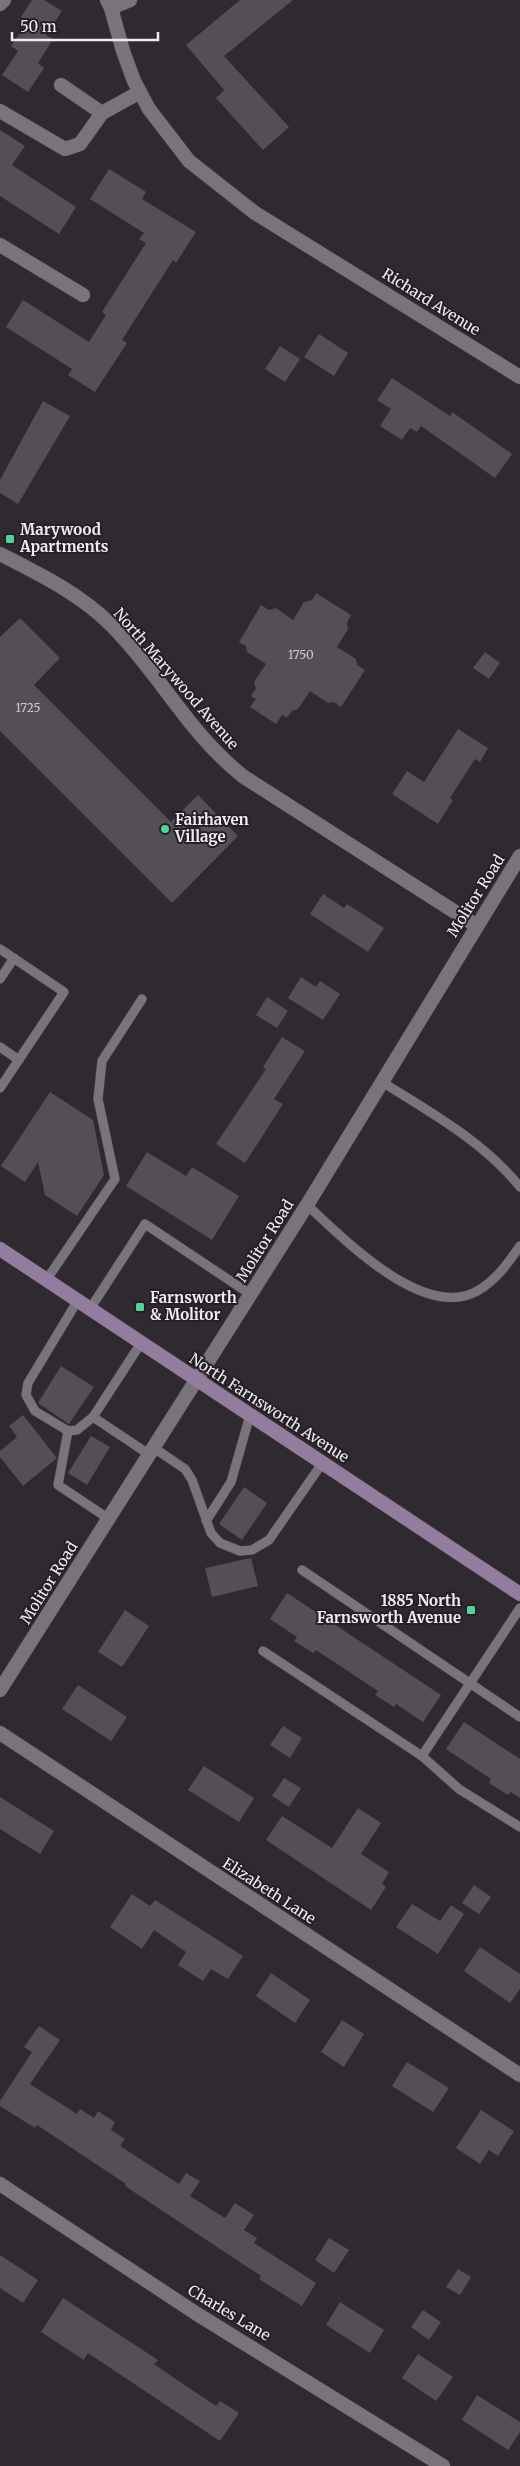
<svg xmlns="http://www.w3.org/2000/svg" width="520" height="2466" viewBox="0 0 520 2466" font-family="Merriweather,serif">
	<rect width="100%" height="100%" fill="#2e2a30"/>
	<!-- building -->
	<g fill="#534f55">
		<path d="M32,0h12l18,11 -16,24 7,4 -15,24 6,5 -16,24 -26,-17 16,-24 -7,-5 15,-22 -7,-4z"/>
		<path d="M240,0h53l-69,56 65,71 -26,23 -47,-52 8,-8 -38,-45z"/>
		<path d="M0,130l25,16 -13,19 64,42 -17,27 -59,-38z"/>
		<path d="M109,169l37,23 -4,7 54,33 -20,31 -3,-3 -51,80 5,3 -32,49 -27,-17 4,-6 -66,-42 17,-27 66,42 17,-27 -4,-3 44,-69 -7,-4 5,-6 -54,-34z"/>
		<path d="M319,334l29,19 -14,23 -30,-19z"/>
		<path d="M280,346l20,13 -15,23 -20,-13z"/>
		<path d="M392,378l58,38 2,-4 60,42 -17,24 -74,-52 -4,6 -7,-4 -8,12 -22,-14 11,-17 -14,-9z"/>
		<path d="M43,401l27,15 -52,88 -18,-11v-13z"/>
		<path d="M316,593l35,22 -4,8 1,6 -11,18 19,12 1,6 8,5 -24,37 -7,-5 -6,1 -18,-12 -12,18 -6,2 -5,7 -5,-3 -6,9 -26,-17 6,-8 -5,-3 5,-8 -2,-6 12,-18 -19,-12 -1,-6 -7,-4 22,-37 8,5 7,-2 17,12 11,-18 8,-2z"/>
		<path d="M20,618l40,40 -26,27 137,137 27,-27 40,41 -66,67 -172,-172v-94z"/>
		<path d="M485,652l15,11 -11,16 -16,-11z"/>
		<path d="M458,729l30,19 -8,14 -5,-3 -25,39 3,2 -15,24 -46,-30 15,-23 17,11z"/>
		<path d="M323,894l21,14 3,-4 37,24 -16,24 -58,-38z"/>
		<path d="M301,977l15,10 4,-6 20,13 -17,26 -35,-22z"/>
		<path d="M267,997l21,14 -11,17 -21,-13z"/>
		<path d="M282,1037l23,14 -31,48 9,5 -38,59 -29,-19 50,-75 -3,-2z"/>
		<path d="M50,1092l43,28 11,55 -27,41 -32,-21 -7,-33 -13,20 -24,-16z"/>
		<path d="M147,1152l39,24 6,-9 47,29 -27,44 -86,-54z"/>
		<path d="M61,1366l33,21 -25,37 -31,-21z"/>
		<path d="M23,1415l34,43 -34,28 -23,-29v-6l17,-14 -8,-11z"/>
		<path d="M91,1436l19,11 -23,38 -19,-12z"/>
		<path d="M244,1487l23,16 -25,37 -23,-16z"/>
		<path d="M251,1558l7,28 -46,11 -7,-29z"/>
		<path d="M287,1593l154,102 -18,27 -27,-18 -2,3 -19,-12 3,-4 -62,-41 -3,3 -19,-12 3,-4 -27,-18z"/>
		<path d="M125,1610l24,16 -27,41 -24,-15z"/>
		<path d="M78,1685l49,32 -16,24 -49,-32z"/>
		<path d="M464,1722l56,37v39l-9,-6 -3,3 -19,-12 2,-4 -45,-30z"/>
		<path d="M283,1726l19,12 -12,20 -20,-13z"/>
		<path d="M204,1766l50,32 -15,24 -51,-32z"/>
		<path d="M284,1778l17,10 -12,19 -17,-11z"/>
		<path d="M0,1797l54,34 -14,23 -40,-25z"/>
		<path d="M358,1808l23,15 -20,31 28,18 -7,12 4,3 -15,23 -105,-70 16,-24 50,32z"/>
		<path d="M474,1885l17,12 -12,17 -17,-11z"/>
		<path d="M132,1894l18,12 5,-6 88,56 -15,23 -17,-10 -8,12 -25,-16 8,-13 -32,-22 -12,19 -32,-22z"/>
		<path d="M412,1904l28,17 11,-16 13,9 -26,40 -42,-27z"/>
		<path d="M480,1947l40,27v15l-10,14 -46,-32z"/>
		<path d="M271,1973l39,27 -15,23 -39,-27z"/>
		<path d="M342,2020l22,14 -20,33 -23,-15z"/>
		<path d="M39,2026l21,14 -30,44 47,30 3,-5 14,9 4,-7 17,11 -4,8 14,9 -5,7 59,38 7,-11 14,8 -10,15 35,22 10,-15 19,12 -10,15 13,8 -3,5 62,40 -14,23 -43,-27 2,-3 -136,-90 1,-2 -89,-59 -2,3 -35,-22v-5l32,-49 -8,-5z"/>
		<path d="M407,2062l42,26 -16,24 -41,-26z"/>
		<path d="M481,2110l33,21 -16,25 -9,-6 -9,14 -24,-16z"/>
		<path d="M329,2238l20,12 -15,23 -19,-13z"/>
		<path d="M0,2255l38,25 -15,23 -23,-15z"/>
		<path d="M458,2269l13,8 -11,18 -14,-8z"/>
		<path d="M63,2298l95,62 -4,4 23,16 39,26 4,-5 19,12 -19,28 -132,-88 -4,7 -43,-28z"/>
		<path d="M340,2302l44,28 -14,23 -44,-28z"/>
		<path d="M423,2310l18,12 -12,18 -18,-13z"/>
		<path d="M418,2354l35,23 -17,24 -34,-23z"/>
		<path d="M477,2395l43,27v10l-12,18 -46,-30z"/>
	</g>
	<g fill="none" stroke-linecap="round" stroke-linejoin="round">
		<!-- service casing -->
		<g stroke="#4a464c" stroke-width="10">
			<g id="service">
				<path d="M0,949l64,43 -64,96"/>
				<path d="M0,979l14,-21"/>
				<path d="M0,1047l19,13"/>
				<path d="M382,1082c48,30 102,60 138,105"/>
				<path d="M307,1205c36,33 118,118 172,85 18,-11 29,-27 41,-44"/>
				<path d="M47,1279l68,-100 -17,-80 4,-38 40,-62"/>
				<path d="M78,1300l-50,83 -2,12 9,16 33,20 9,-1 16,-13 48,-74"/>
				<path d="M90,1309l55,-85 105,70"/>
				<path d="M93,1417l57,38"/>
				<path d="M68,1431l-10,54 51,34"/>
				<path d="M154,1448l31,21 7,11 19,53 9,10 20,8 12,-1 17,-10 54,-78"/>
				<path d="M206,1521l25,-39 19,-67"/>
				<path d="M302,1570l218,147"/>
				<path d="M263,1651l159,105 37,33 61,38"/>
				<path d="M422,1756l98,-148"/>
			</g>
		</g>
		<!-- minor casing -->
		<g stroke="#4a464c" stroke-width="15">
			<g id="minor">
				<path d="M107,0l4,8 12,43 11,30 15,28 40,52 66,52 265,164"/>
				<path d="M0,4l4,-4"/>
				<path d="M111,8l19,-8"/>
				<path d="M61,85l41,28"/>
				<path d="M0,111l65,38 15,-5 22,-31 38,-21"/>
				<path d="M0,245l83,50"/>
				<path d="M0,554c39,20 81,40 112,72 49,49 76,107 132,151l233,149"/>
				<path d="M0,1733l520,342"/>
				<path d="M0,2184l197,130 246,152"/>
			</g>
		</g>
		<!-- tertiary casing -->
		<g stroke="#4a464c" stroke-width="15">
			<path id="tertiary" d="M0,1690l307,-485 213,-349"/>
		</g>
		<!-- secondary casing -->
		<g stroke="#4a464c" stroke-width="15">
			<path id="secondary" d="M0,1249l520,345"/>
		</g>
		<!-- service -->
		<use href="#service" stroke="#79747b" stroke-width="9"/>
		<!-- minor -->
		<use href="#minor" stroke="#79747b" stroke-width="14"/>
		<!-- tertiary -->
		<use href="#tertiary" stroke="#79747b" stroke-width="14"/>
		<!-- secondary -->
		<use href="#secondary" stroke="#947c9f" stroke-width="14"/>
	</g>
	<!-- markers -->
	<g fill="#52d397" stroke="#242026" stroke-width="2">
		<rect x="5" y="534" width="10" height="10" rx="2.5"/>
		<circle cx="165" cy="829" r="5"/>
		<rect x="135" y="1302" width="10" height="10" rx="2.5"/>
		<rect x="466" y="1605" width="10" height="10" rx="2.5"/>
	</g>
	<g text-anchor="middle" stroke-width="4" stroke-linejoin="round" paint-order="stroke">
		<!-- number labels -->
		<g font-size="12" fill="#c8c5c9">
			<text x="301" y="659">1750</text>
			<text x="28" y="712">1725</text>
		</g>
		<!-- street labels -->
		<g font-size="15" fill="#efecf0" stroke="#242026">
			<text transform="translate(431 302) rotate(32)" y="5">Richard Avenue</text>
			<text transform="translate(176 679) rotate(49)" y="5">North Marywood Avenue</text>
			<text transform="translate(476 896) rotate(-58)" y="5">Molitor Road</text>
			<text transform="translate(265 1241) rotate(-58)" y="5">Molitor Road</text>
			<text transform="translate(269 1408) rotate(33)" y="5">North Farnsworth Avenue</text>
			<text transform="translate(49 1583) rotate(-58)" y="5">Molitor Road</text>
			<text transform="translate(269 1891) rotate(33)" y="5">Elizabeth Lane</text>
			<text transform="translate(229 2313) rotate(31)" y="5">Charles Lane</text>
		</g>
		<!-- poi labels -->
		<g font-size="15" font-weight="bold" fill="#efecf0" stroke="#242026" text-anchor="start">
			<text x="20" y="535">Marywood<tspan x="20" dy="17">Apartments</tspan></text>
			<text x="175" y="825">Fairhaven<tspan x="175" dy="17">Village</tspan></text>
			<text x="150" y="1303">Farnsworth<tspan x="150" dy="17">&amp; Molitor</tspan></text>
			<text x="461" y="1606" text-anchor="end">1885 North<tspan x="461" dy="17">Farnsworth Avenue</tspan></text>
		</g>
	</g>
	<!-- scale -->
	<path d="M12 32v8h146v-8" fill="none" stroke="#efecf0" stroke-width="2.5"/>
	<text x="20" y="32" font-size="15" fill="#efecf0" stroke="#242026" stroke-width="4" paint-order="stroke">50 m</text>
</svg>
